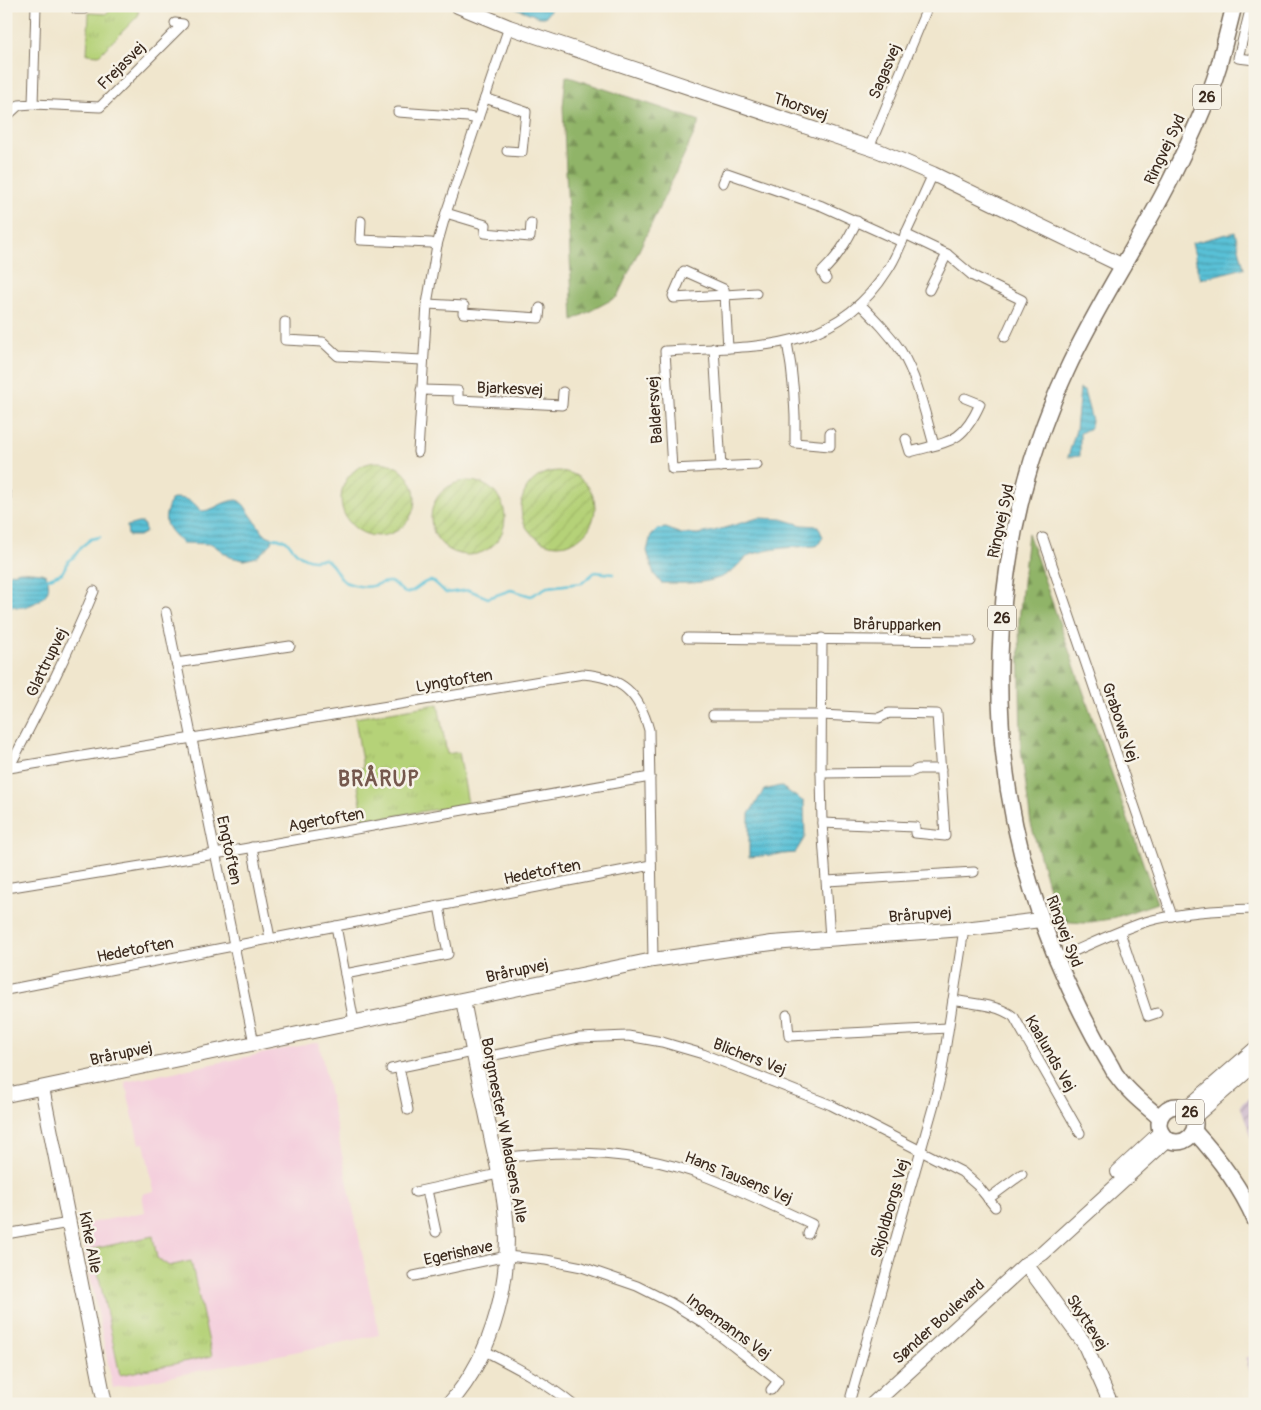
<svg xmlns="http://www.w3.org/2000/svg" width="1261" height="1410" viewBox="0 0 1261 1410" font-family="Pangolin,sans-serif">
	<defs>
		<pattern id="industrial-furrows" width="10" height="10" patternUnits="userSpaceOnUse" patternTransform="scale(1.25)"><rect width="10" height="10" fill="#d0bdcd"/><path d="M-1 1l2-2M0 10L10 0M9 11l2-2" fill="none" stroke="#aa9aa6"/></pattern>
		<pattern id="forest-firs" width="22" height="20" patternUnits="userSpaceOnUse" patternTransform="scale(1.25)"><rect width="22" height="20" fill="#90b468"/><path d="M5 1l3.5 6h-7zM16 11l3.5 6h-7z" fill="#779355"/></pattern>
		<pattern id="park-tufts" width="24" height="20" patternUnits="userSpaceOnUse" patternTransform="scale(1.25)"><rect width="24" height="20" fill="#b5d278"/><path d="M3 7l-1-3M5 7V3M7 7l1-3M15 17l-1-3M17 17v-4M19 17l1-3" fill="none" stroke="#9db467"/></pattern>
		<pattern id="garden-furrows" width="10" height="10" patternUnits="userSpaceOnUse" patternTransform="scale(1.25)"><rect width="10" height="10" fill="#b5d278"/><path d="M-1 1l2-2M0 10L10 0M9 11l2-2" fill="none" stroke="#9db467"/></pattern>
		<pattern id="water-rules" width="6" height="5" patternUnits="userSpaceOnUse" patternTransform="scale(1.25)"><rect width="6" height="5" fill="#5ac1d7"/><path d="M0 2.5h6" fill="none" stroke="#4c9dae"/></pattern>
	</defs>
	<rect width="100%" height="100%" fill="#f7f3e8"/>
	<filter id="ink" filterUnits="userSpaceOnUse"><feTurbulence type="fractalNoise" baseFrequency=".02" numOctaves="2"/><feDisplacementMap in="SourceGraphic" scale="10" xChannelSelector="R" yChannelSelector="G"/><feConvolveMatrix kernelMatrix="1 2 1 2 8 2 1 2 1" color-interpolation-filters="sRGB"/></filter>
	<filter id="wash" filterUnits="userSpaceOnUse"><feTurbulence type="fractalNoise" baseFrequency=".0096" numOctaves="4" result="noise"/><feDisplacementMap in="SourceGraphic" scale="20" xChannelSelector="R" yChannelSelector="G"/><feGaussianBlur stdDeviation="1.12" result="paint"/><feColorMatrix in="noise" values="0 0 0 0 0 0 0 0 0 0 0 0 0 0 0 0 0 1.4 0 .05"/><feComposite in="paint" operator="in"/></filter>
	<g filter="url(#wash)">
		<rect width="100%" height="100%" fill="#f0e6cd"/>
		<!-- built -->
		<path fill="#f4cfdd" d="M319,1042l60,293 -266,53 -33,-163 65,-13 -3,-18 12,-3 -10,-48 -5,1 -14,-62z"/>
		<!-- industrial -->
		<g fill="url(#industrial-furrows)">
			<path d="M1255,1094v53l-15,-42z"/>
			<path d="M1255,1355v30l-10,-27z"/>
		</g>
		<!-- forest -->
		<g fill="url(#forest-firs)" stroke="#666f43">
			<path d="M566,76l134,45 -83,176 -44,23 -10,-213z"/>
			<path d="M1028,533l129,370 -47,16 -26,4 -26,-2 -27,-97 -10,-75 -2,-128z"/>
		</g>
		<!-- park -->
		<g fill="url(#park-tufts)" stroke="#787e4b">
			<path d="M113,6h26l-1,10 -39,39 -12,-1 2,-41 17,1z"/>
			<path d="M438,704l9,50 12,-2 9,52 -104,17 -9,-52 8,-1 -8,-50z"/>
			<path d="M153,1236l4,22 12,8 22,-5 21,95 -92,19 -27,-126z"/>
		</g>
		<!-- garden -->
		<g fill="url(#garden-furrows)" stroke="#787e4b">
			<circle cx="378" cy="499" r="37"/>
			<circle cx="558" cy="508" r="37"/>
			<circle cx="468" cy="518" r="37"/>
		</g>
		<!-- water -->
		<g fill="url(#water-rules)" stroke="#4a767a">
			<path d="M511,6h39l1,3 -6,8h-6z"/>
			<path d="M1235,232l9,36 -44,11 -8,-36z"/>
			<path d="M1080,389l4,2 8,30 -2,7 -10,5v23l-12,1 8,-27z"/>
			<path d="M177,498c12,1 17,4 24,13 14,0 21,-11 37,-11l6,5 20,29 9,4 -1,5 -15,14 -13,3 -14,-3 -18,-13 -30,-1c-17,-16 -21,-21 -11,-43z"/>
			<path d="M758,518l24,1 20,6 16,1 5,11 -5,8 -4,1c-21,1 -41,2 -61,8 -9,3 -14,11 -21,17 -19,14 -45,12 -67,12h-4l-7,-9 -7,-23 4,-16 6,-6 9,-1 15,6h17l16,-3z"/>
			<path d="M138,523h5l3,9 -7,4h-11l-1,-10z"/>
			<path d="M20,571l21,2 5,2c3,7 4,13 0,19 -6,8 -24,17 -32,12l-8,4v-35z"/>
			<path d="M780,786l24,16 1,35 -10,16 -46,4v-43l15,-24z"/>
		</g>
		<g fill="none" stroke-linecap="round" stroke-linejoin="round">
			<!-- stream -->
			<g stroke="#5ac1d7" stroke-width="2.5">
				<path d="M273,538l13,2c8,10 13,18 27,20 3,0 8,-1 11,-1 10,3 13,18 21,23 7,3 19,6 27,4 7,-1 10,-5 18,-4 7,2 10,8 15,11 10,1 19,-16 29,-11 4,3 9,8 12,11l23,-3 19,8 23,-8 20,6 16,-9 35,-4 13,-11 18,2"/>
				<path d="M47,579l15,-6 7,-13 5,-3 7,-10 10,-8 9,-2"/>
			</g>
		</g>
	</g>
	<g filter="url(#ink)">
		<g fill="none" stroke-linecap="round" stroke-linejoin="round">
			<!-- street casing -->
			<g stroke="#7a6c5b" stroke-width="11">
				<g id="street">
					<path d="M1251,6l-13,52 17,2"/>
					<path d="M76,9h8v-3"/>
					<path d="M485,98l41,14 -4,40 -15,-1"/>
					<path d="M33,104l67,3 83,-83 -8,-1"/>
					<path d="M398,112l70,5 10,2"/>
					<path d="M6,117l13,-12 14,-1 3,-98"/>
					<path d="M869,148l59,-142"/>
					<path d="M723,183l4,-10 95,33 80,36"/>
					<path d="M446,213l40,12 -1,8 45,4 1,-14"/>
					<path d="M361,221l-1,19 71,3 6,2"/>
					<path d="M905,234l42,20 26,22 49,24 -17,37"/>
					<path d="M826,279l-4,-7c16,-15 25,-31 35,-51"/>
					<path d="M929,290l18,-36"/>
					<path d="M427,304l37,2 -1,7 76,5 1,-10"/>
					<path d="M860,304c15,15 29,29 41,47 17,28 24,63 33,94"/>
					<path d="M285,322v18l38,2 15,14 85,4"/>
					<path d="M787,342c7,36 9,65 8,101l35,3v-13"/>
					<path d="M714,348l7,119"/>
					<path d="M728,348l-3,-53 -51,3 -1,-2 11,-25 40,18 1,6 31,-2"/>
					<path d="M421,390l37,1v9l104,5 1,-13"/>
					<path d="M906,439l4,13c39,-11 52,-8 70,-48l-15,-6"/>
					<path d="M418,452l9,-148 10,-59 9,-32 63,-186"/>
					<path d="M757,465l-85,4 -7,-118c86,-5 169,4 222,-80 8,-11 13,-25 19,-38 9,-19 18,-39 27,-59"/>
					<path d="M6,494v10"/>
					<path d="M1043,538l129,378"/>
					<path d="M166,612l88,431"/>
					<path d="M687,638l284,3"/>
					<path d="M822,638l-1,135 1,50 8,115"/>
					<path d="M176,663l114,-17"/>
					<path d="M713,715h108l58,3 10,-5 48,1 8,122 -30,-3v-6l-93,-4"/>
					<path d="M9,768l574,-94c39,3 56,19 66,56l4,230"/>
					<path d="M6,769l3,-1c30,-58 60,-116 85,-177"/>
					<path d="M821,773l90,-1 7,-3h23"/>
					<path d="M252,847l18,91"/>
					<path d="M827,881l147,-9"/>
					<path d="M6,888l209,-34 435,-77"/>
					<path d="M336,926l18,96"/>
					<path d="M1120,932l28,84 9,-3"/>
					<path d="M1056,959c29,-12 58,-27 89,-37 35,-10 73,-12 110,-13"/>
					<path d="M345,974l103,-20 -9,-48"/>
					<path d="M6,990l645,-125"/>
					<path d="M953,1000c20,4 44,4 61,17l66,116"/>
					<path d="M787,1015l2,21 159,-8"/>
					<path d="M475,1059l104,-21 49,-2 34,6 41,12 128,51 131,67 16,14 17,21"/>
					<path d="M399,1067l9,43"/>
					<path d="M391,1069l82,-17"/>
					<path d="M495,1159c72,-11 143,-9 212,18 35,14 70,31 105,47l-4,10"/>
					<path d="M427,1190l9,42"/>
					<path d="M415,1192l83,-18"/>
					<path d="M988,1199l34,-25"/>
					<path d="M6,1234l63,-11"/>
					<path d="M414,1276l93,-20 39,4 36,7 55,19 34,17 31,19 76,59 -7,9"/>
					<path d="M483,1350c31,16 62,32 89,54"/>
					<path d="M851,1396l83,-292 8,-34 22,-141"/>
				</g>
			</g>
			<!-- secondary casing -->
			<g stroke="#7a6c5b" stroke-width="16">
				<g id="secondary">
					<path d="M458,6l51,21 370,124 54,23 190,92"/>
					<path d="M42,1088l63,316"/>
					<path d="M6,1095l647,-135 119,-17 192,-14 77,-9"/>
					<path d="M1186,1109l69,-60"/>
					<path d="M1194,1117l61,-53"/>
					<path d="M1118,1172l42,-39"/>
					<path d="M1026,1264l58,79 27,61"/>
					<path d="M449,1404c46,-51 64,-129 56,-196 -3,-27 -11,-55 -16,-82 -9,-42 -18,-84 -26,-126"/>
					<path d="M873,1404l153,-140 17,-11 124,-113"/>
				</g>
			</g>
			<!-- primary casing -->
			<g stroke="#7a6c5b" stroke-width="18">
				<g id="primary">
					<circle cx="1177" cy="1124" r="18"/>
					<path d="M1160,1118c-15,-13 -32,-26 -43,-42 -3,-3 -4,-7 -6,-10 -34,-56 -60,-114 -79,-176 -53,-168 -40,-358 34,-518 30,-66 71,-126 104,-191 18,-37 37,-76 49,-116 5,-20 10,-39 15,-59"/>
					<path d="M1194,1131c25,27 46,55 61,89"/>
				</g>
			</g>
			<!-- street -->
			<use href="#street" stroke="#fff" stroke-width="9"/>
			<!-- secondary -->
			<use href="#secondary" stroke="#fff" stroke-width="14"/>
			<!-- primary -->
			<use href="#primary" stroke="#fff" stroke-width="15"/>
		</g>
	</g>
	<g text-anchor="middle" stroke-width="5" stroke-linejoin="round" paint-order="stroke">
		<!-- shield labels -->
		<g fill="#f7f3e8" stroke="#73665b" stroke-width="1">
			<rect x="1193" y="84.5" width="28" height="25" rx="4"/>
			<rect x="988" y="605.5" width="28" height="25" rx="4"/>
			<rect x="1176" y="1099.5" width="28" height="25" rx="4"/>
		</g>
		<g font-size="15" font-weight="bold" fill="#3b2a1e">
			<text x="1207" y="102">26</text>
			<text x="1002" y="623">26</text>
			<text x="1190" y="1117">26</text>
		</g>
		<!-- street labels -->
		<g font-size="16" fill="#3b2a1e" stroke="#f7f3e8">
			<text transform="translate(121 65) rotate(-45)" y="6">Frejasvej</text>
			<text transform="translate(884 71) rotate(-67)" y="6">Sagasvej</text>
			<text transform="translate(801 106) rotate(19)" y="6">Thorsvej</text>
			<text transform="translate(1164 149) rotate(-65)" y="6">Ringvej Syd</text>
			<text transform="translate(510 388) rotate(2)" y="6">Bjarkesvej</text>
			<text transform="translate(654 410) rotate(-94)" y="6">Baldersvej</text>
			<text transform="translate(1000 521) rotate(-78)" y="6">Ringvej Syd</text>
			<text transform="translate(897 624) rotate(1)" y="6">Brårupparken</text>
			<text transform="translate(46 662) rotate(-64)" y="6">Glattrupvej</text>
			<text transform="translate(454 680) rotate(-9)" y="6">Lyngtoften</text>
			<text transform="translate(1121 722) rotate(71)" y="6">Grabows Vej</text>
			<text transform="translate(326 819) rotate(-10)" y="6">Agertoften</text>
			<text transform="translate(230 850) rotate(78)" y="6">Engtoften</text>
			<text transform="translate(542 871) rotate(-11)" y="6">Hedetoften</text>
			<text transform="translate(920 914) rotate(-4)" y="6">Brårupvej</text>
			<text transform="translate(1065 931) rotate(69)" y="6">Ringvej Syd</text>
			<text transform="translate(135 949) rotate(-11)" y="6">Hedetoften</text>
			<text transform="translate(517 970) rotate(-12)" y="6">Brårupvej</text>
			<text transform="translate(121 1053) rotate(-12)" y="6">Brårupvej</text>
			<text transform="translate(1051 1053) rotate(60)" y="6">Kaalunds Vej</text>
			<text transform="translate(750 1056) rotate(21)" y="6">Blichers Vej</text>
			<text transform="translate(505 1130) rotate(79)" y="6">Borgmester W Madsens Alle</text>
			<text transform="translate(739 1177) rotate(22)" y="6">Hans Tausens Vej</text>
			<text transform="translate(889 1208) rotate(-74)" y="6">Skjoldborgs Vej</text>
			<text transform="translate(91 1242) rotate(79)" y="6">Kirke Alle</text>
			<text transform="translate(458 1252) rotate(-12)" y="6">Egerishave</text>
			<text transform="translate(938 1321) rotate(-42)" y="6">Sønder Boulevard</text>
			<text transform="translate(1088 1322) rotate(57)" y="6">Skyttevej</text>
			<text transform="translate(729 1326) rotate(36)" y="6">Ingemanns Vej</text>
		</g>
		<!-- district labels -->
		<g font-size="21" font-weight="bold" letter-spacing="1" fill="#75584d" stroke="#f7f3e8">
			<text x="379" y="786">BRÅRUP</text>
		</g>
	</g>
	<!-- margin -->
	<rect width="1261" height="1410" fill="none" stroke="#f7f3e8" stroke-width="25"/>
</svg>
